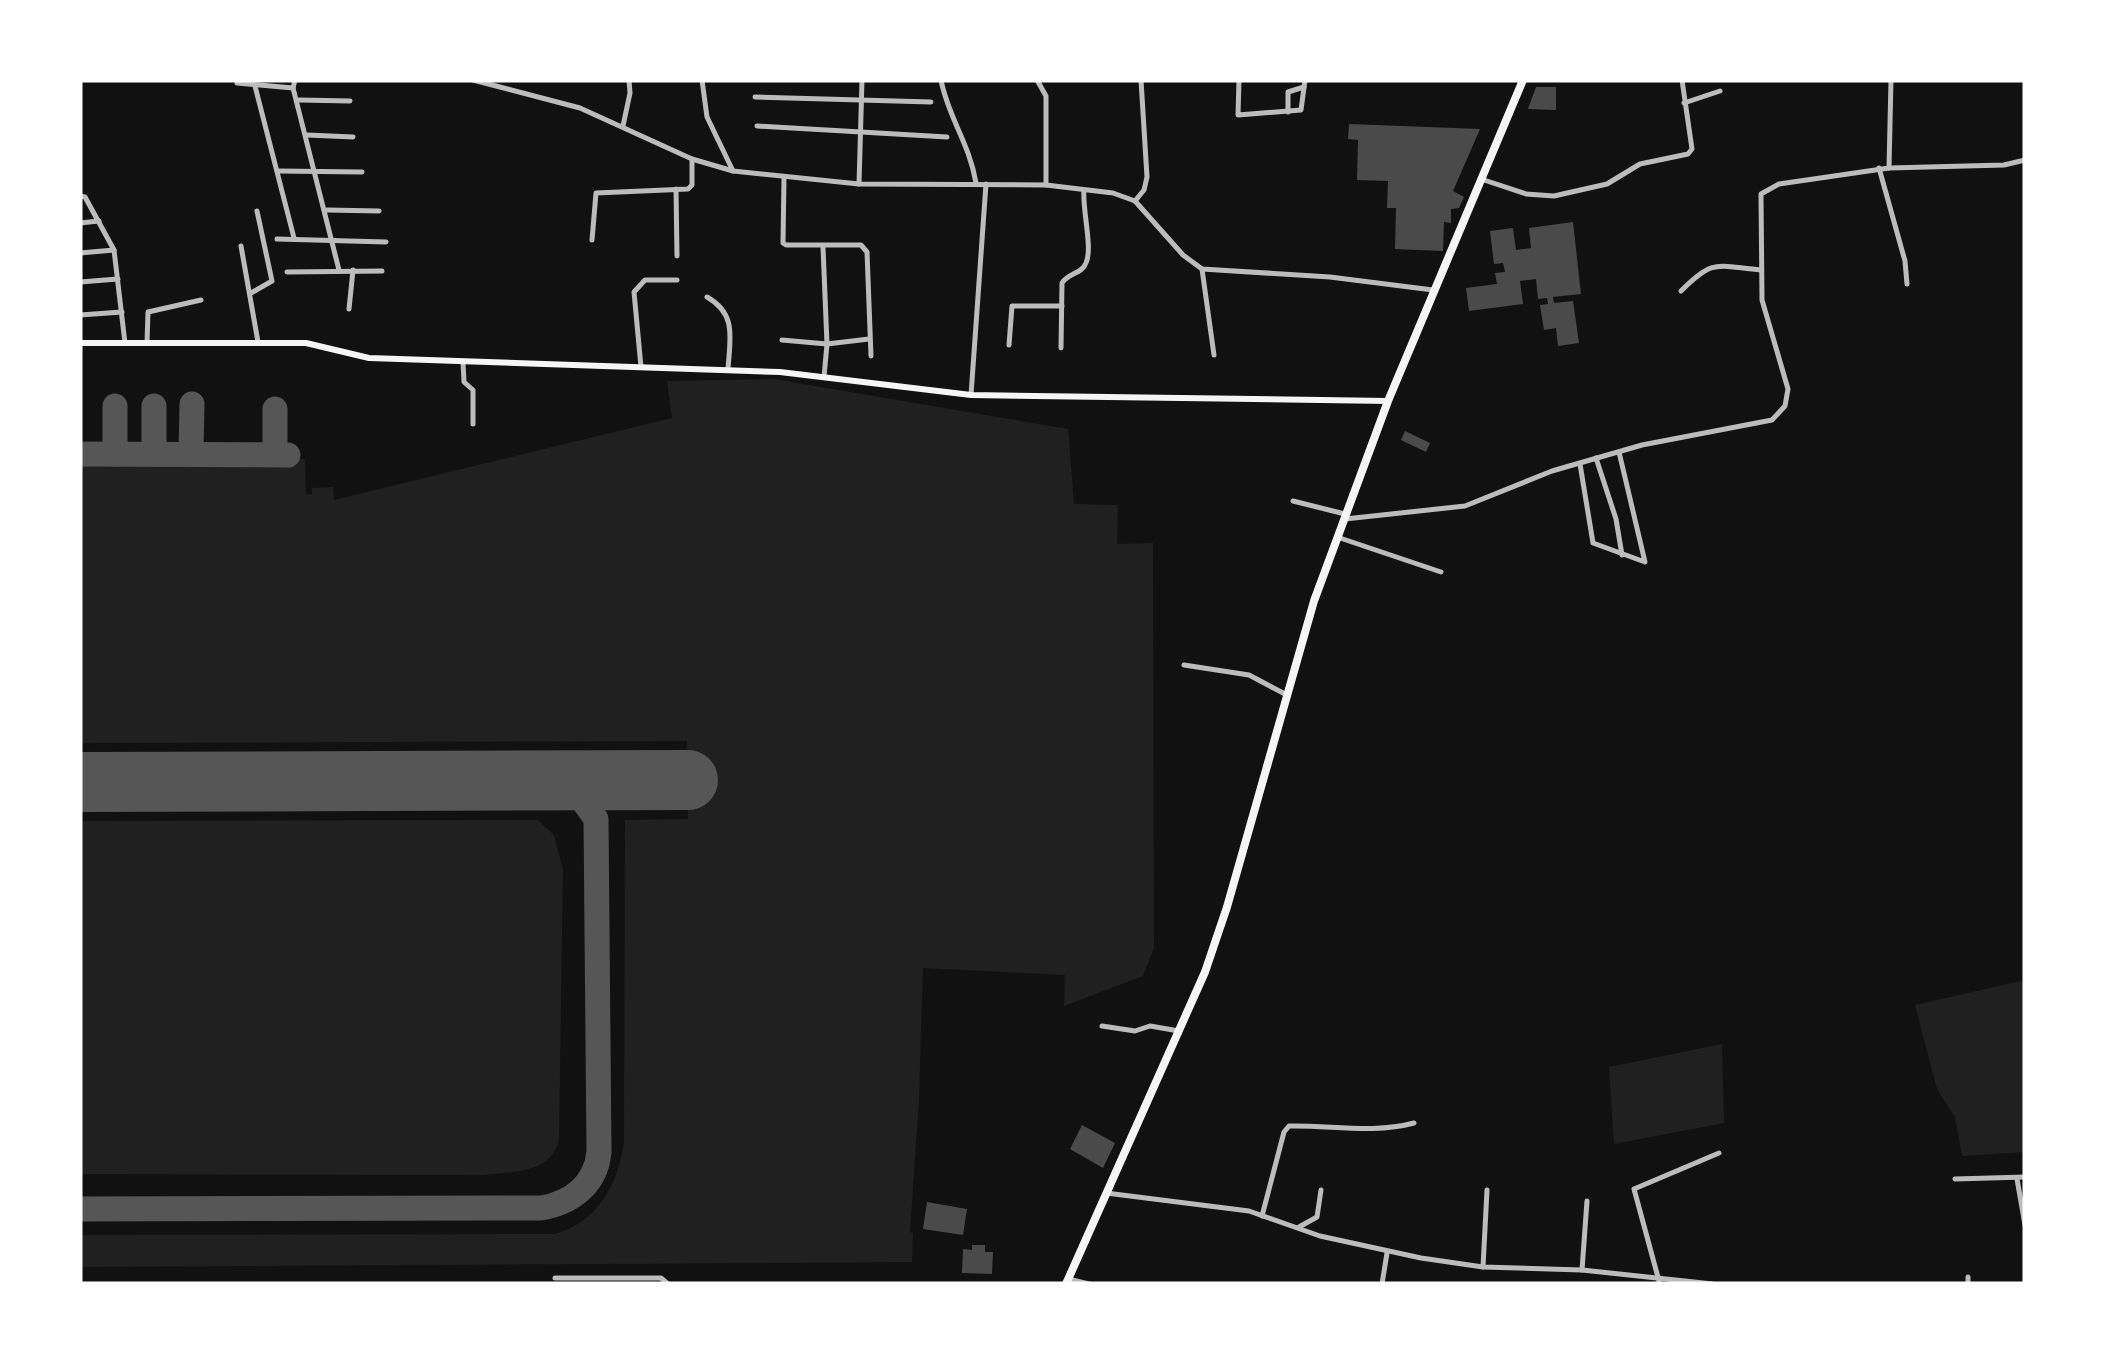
<svg xmlns="http://www.w3.org/2000/svg" width="2105" height="1364" viewBox="0 0 2105 1364" font-family="'Noto Sans',sans-serif">
	<rect width="100%" height="100%" fill="#111"/>
	<!-- green -->
	<g fill="#202020">
		<path d="M774,379l294,50 6,75 44,1 -1,39 36,-1 1,405 -11,28 -79,30 1,-31 -142,-7 -4,132 -9,132 3,1 -1,29 -832,5v-32l475,-1c43,-12 64,-51 69,-93l1,-321 63,-1 -1,-78 -607,2v-284h225l1,36 6,-1v-6l21,-1 1,13 338,-82 -5,-37z"/>
		<path d="M538,820l16,15 9,34 -4,270c-7,35 -46,32 -75,36l-404,-1v-353z"/>
		<path d="M2025,980v172l-63,4 -7,-39 -18,-28 -22,-84z"/>
		<path d="M1722,1044l2,79 -110,21 -5,-77z"/>
	</g>
	<g fill="none" stroke-linecap="round" stroke-linejoin="round">
		<!-- taxiway -->
		<g stroke="#565656" stroke-width="25">
			<path d="M80,454l208,1"/>
			<path d="M115,454v-48"/>
			<path d="M154,454v-48"/>
			<path d="M191,454l1,-50"/>
			<path d="M275,454v-45"/>
			<path d="M80,1209l461,-1c31,-5 55,-24 58,-56l-3,-333 -19,-27 -17,-11"/>
		</g>
		<!-- runway -->
		<path stroke="#565656" stroke-width="60" d="M80,782l608,-2"/>
	</g>
	<!-- building -->
	<g fill="#4a4a4a">
		<path d="M1536,87h20v23l-28,-1z"/>
		<path d="M1349,124l131,5 -27,62 11,6 -5,11 -8,1v14l-7,-1 -1,29 -48,-2 1,-41h-9l1,-27 -31,-1 1,-40 -10,-1z"/>
		<path d="M1573,222l8,72 -28,3 1,6 19,-2 6,42 -21,3 -2,-18 -12,2 -4,-25 8,-1 -1,-6 -9,1 -2,-20 -16,2 3,23 -54,7 -3,-23 31,-4 -2,-11 10,-1 -2,-9 -9,1 -4,-33 23,-3 3,22 15,-2 -2,-20z"/>
		<path d="M1405,431l25,12 -4,9 -25,-12z"/>
		<path d="M1082,1125l33,18 -12,25 -33,-19z"/>
		<path d="M927,1202l40,7 -4,26 -40,-6z"/>
		<path d="M972,1245h13v7h8l-1,22 -30,-1 1,-24 9,1z"/>
	</g>
	<g fill="none" stroke-linecap="round" stroke-linejoin="round">
		<!-- minor -->
		<g stroke="#bcbcbc" stroke-width="5">
			<path d="M295,80l-2,8 46,182"/>
			<path d="M702,80l5,37 26,54"/>
			<path d="M941,80c7,37 28,62 35,103"/>
			<path d="M1037,80l9,16v89"/>
			<path d="M1239,80l-1,35 63,-5 4,-30"/>
			<path d="M237,83l56,5"/>
			<path d="M255,86l39,152"/>
			<path d="M755,97l176,5"/>
			<path d="M299,100l51,1"/>
			<path d="M1684,103l36,-12"/>
			<path d="M1288,112v-20l16,-5"/>
			<path d="M623,126l7,-33 -1,-13"/>
			<path d="M757,126l190,11"/>
			<path d="M307,135l46,2"/>
			<path d="M1879,168l26,93 2,23"/>
			<path d="M1889,168l115,-3 21,-5"/>
			<path d="M278,171l84,1"/>
			<path d="M784,178l-1,65 3,2h75l6,7 4,104"/>
			<path d="M1481,179l45,15 28,2 53,-12 33,-20 48,-10 4,-5 -10,-69"/>
			<path d="M859,184l3,-104"/>
			<path d="M676,189l1,67"/>
			<path d="M80,196l5,1 29,53 11,93"/>
			<path d="M1135,201l9,-11 3,-13 -6,-97"/>
			<path d="M327,210l52,1"/>
			<path d="M80,223l19,-2"/>
			<path d="M277,239l109,3"/>
			<path d="M592,240l4,-47 92,-4 4,-4v-26"/>
			<path d="M241,246l17,96"/>
			<path d="M823,247l4,97 -3,33"/>
			<path d="M80,253l34,-3"/>
			<path d="M1202,269l12,86"/>
			<path d="M287,272l95,-1"/>
			<path d="M80,282l38,-3"/>
			<path d="M1681,291c33,-33 35,-25 80,-21"/>
			<path d="M251,293l21,-12 -15,-70"/>
			<path d="M707,297c30,17 23,41 21,72"/>
			<path d="M349,309l4,-39"/>
			<path d="M80,315l42,-3"/>
			<path d="M782,340l45,4 42,-5"/>
			<path d="M147,343l1,-31 53,-12"/>
			<path d="M1009,345l3,-39h50"/>
			<path d="M1061,348l1,-65c6,-10 20,-9 24,-20 7,-15 -4,-54 -2,-73"/>
			<path d="M463,362l1,20 9,8v34"/>
			<path d="M641,367l-7,-75 11,-12h32"/>
			<path d="M1596,458l20,61 6,36"/>
			<path d="M1580,464l13,79 52,19 -26,-110"/>
			<path d="M1293,501l52,13"/>
			<path d="M1337,537l104,35"/>
			<path d="M1184,665l65,10 36,19"/>
			<path d="M1102,1026l33,5 15,-5 29,5"/>
			<path d="M1955,1179l70,-2"/>
			<path d="M2017,1179l8,46"/>
			<path d="M1106,1193l143,18 71,25 101,22 62,9 99,3 131,14"/>
			<path d="M1262,1216l22,-84 5,-6c42,-1 84,8 125,-3"/>
			<path d="M1299,1227l18,-10 4,-27"/>
			<path d="M1483,1267l4,-77"/>
			<path d="M1582,1270l5,-69"/>
			<path d="M555,1278h106l7,6"/>
			<path d="M1068,1279l21,5"/>
			<path d="M1659,1281l-25,-92 85,-36"/>
			<path d="M1382,1284l5,-31"/>
			<path d="M1968,1284v-7"/>
		</g>
		<!-- tertiary -->
		<g stroke="#bcbcbc" stroke-width="5">
			<path d="M473,80l107,28 112,51 41,12 126,13 187,1 67,8 22,8 48,54 19,14 128,8 103,13"/>
			<path d="M971,395l15,-211"/>
			<path d="M1345,519l120,-13 87,-35 90,-26 130,-25 13,-14 3,-17 -26,-89 -1,-106 18,-10 110,-16 2,-88"/>
		</g>
		<!-- secondary -->
		<path stroke="#f5f5f5" stroke-width="6" d="M80,343h226l63,15 411,14 191,23 417,6"/>
		<!-- primary -->
		<path stroke="#f5f5f5" stroke-width="8" d="M1066,1284l139,-312 22,-65 87,-306 74,-200 135,-321"/>
	</g>
	<!-- border -->
	<rect width="2105" height="1364" fill="none" stroke="#ffffff" stroke-width="165"/>
</svg>
